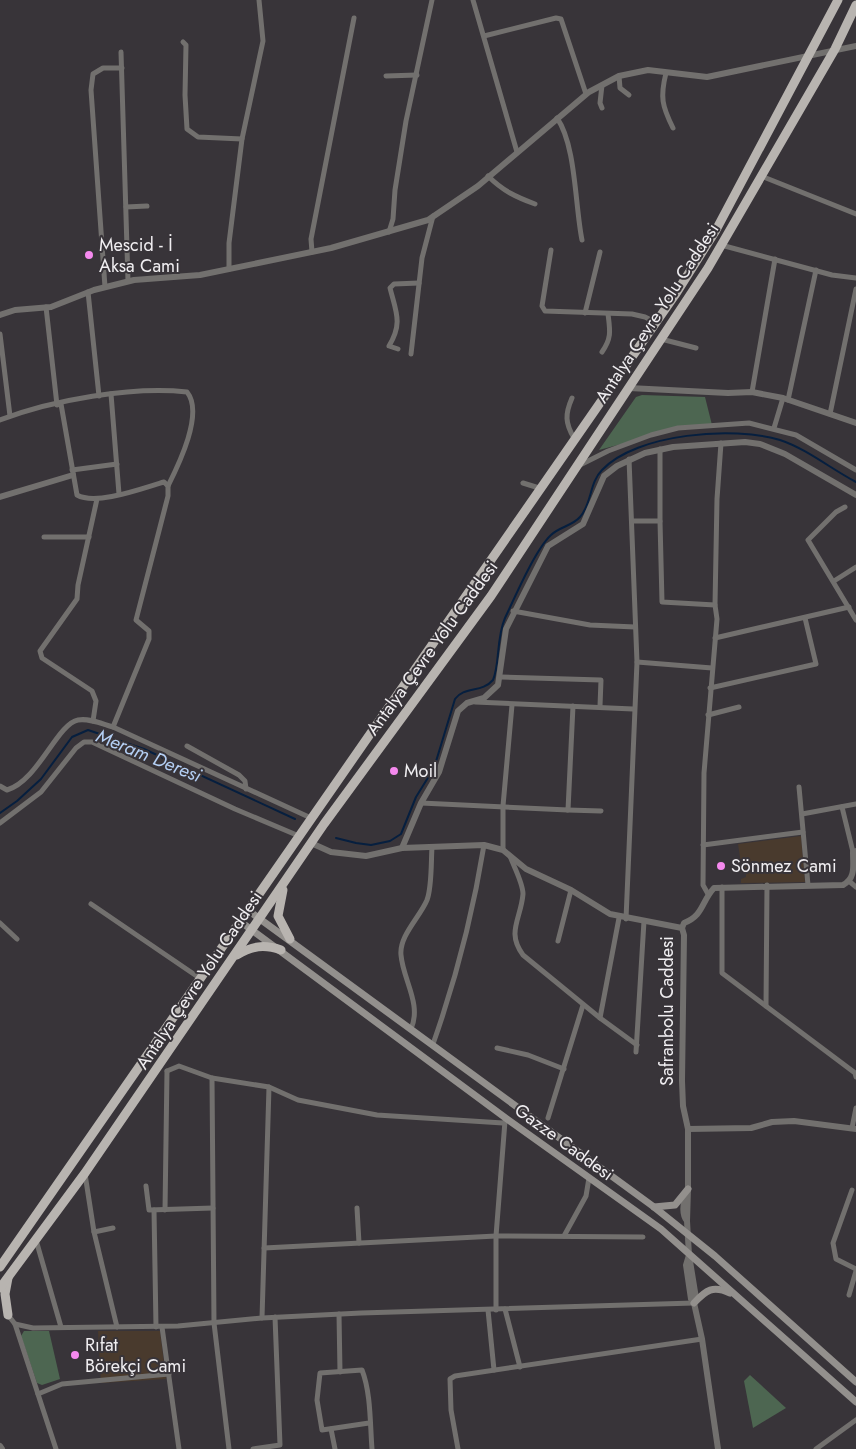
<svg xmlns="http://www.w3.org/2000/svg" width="856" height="1449" viewBox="0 0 856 1449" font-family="Jost,sans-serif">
	<rect width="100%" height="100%" fill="#383439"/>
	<!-- education -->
	<g fill="#493a2d">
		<path d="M801,836l4,46 -64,1v-4l5,-2v-6h-4l-4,-27z"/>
		<path d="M98,1331h62l6,48 -65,4z"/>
	</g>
	<!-- park -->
	<g fill="#4d6651">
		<path d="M642,395l63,2 7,28 -27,2 -86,23 37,-53z"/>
		<path d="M24,1331h25l11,48 -18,6 -5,-2 -16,-47z"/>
		<path d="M750,1375l36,33 -33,20 -9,-47z"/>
	</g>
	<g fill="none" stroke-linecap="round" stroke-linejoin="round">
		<!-- stream -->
		<g stroke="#061f3f" stroke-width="2">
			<path d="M0,813l17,-12 24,-22 31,-42 16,-7 56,19 151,70"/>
			<path d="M336,838l20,5 15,2 19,-4 11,-7 15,-37 18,-29 21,-69c9,-13 27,-6 38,-19 7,-16 3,-41 12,-62 10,-21 30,-68 46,-83 8,-8 21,-9 29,-18 12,-13 9,-34 22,-47 35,-37 132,-44 178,-30 27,9 51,29 76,42"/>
		</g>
		<!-- minor -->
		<g stroke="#72706e" stroke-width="5">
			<path d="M473,0l44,152"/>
			<path d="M484,36l72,-18 5,1 25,75"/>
			<path d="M183,42l3,3 -1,50 2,34 11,8 44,2"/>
			<path d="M121,52l7,229"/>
			<path d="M666,73c-6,24 -4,33 7,55"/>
			<path d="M386,76l31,-1"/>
			<path d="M619,76l1,12 9,7"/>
			<path d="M602,108l-2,-5 2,-18"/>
			<path d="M557,118c19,27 18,88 25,122"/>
			<path d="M488,176c15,15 28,21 47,28"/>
			<path d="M761,176l95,38"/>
			<path d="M126,207l21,-1"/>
			<path d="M389,232l4,-13 2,-29 11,-69 26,-121"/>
			<path d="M721,245l111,30 24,3"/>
			<path d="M551,250l-9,56 3,5 87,3 13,3 10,5"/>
			<path d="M312,252l-1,-13 43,-221"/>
			<path d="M229,269v-26l13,-104 21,-98 -4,-41"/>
			<path d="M105,287l-14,-197 2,-16 10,-6h19"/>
			<path d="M88,292l11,104"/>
			<path d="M46,307l11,98"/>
			<path d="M585,313l15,-61"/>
			<path d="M0,334l10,82"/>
			<path d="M661,339l35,9"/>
			<path d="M398,349l-9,-3c14,-23 7,-34 1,-58l4,-4 25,-1"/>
			<path d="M602,352c10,-14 8,-22 6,-38"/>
			<path d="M411,354l11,-96 11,-42"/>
			<path d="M752,392l23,-133"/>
			<path d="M111,394l8,100"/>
			<path d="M572,398c-7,16 -7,25 2,40"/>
			<path d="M788,400l28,-130"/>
			<path d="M61,404l16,91c19,11 66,-7 87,-13l4,4v10l-32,124 13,11v8l-36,88"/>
			<path d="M830,414l26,-125"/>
			<path d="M0,420c52,-20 132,-34 187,-28 17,21 -8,72 -19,94"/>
			<path d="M774,428l9,-30"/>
			<path d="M660,449v72"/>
			<path d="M578,466l30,-15 43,-16 27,-7 71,-5 47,12 60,35"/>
			<path d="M72,470l45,-6"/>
			<path d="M523,483l16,5"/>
			<path d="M845,507l-9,5 -28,28 48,80"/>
			<path d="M632,521h28l2,81 53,3"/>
			<path d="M44,537h45"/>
			<path d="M834,581l22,-14"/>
			<path d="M513,611l77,14 45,2"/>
			<path d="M715,638l134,-31"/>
			<path d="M637,662l75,6"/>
			<path d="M501,677l100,3 -1,26"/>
			<path d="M710,688l106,-24 -11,-46"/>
			<path d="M475,702l158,7"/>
			<path d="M708,715l31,-8"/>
			<path d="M93,721l3,-20 -4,-10 -50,-33 -2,-7 37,-52 1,-14 19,-86"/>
			<path d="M187,746l52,29 6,6 1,8"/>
			<path d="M0,786l7,4c31,-9 50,-66 71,-70 12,-2 24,4 35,7l198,91"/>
			<path d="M799,787l9,98"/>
			<path d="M421,803l147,7 5,-104"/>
			<path d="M842,807l11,45"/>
			<path d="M568,810l33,1"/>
			<path d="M802,814l54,-10"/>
			<path d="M0,823l41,-31 35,-44 8,-6h8l143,67 64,27"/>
			<path d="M703,845l100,-13"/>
			<path d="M503,850v-44l9,-101"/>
			<path d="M510,856c4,11 13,27 13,38 -2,25 -17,38 0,61l77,63 37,27"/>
			<path d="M849,881l7,6"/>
			<path d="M722,887v86l133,100 1,4"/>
			<path d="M708,894l-5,-9 1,-112 13,-154 -2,-14 2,-106 4,-56"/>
			<path d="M91,904l110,75"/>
			<path d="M626,919l11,-257 -8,-203"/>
			<path d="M0,923l17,16"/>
			<path d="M558,941l13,-51"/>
			<path d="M766,1006l1,-121"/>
			<path d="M600,1018l19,-100"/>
			<path d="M411,1029c11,-25 -8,-49 -10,-74 -2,-19 19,-38 26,-55 5,-13 4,-39 5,-53"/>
			<path d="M433,1044c23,-65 40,-131 51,-199"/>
			<path d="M497,1048l31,7 36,14"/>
			<path d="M636,1052l8,-131"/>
			<path d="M167,1071l12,-5 33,12 57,9 29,13 79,15 126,8"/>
			<path d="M212,1078l2,245 15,126"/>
			<path d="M548,1118l35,-113"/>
			<path d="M852,1128l4,-20"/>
			<path d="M85,1174l9,58 23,95"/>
			<path d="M146,1186l3,24 64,-2"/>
			<path d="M852,1190l-19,53 3,16 20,10"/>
			<path d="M357,1208l2,35"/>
			<path d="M154,1210l2,117"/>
			<path d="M165,1210l2,-139"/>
			<path d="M94,1232l19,-4"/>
			<path d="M564,1236l22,-40 3,-18"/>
			<path d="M36,1240l25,87"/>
			<path d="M264,1248l232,-12 147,1"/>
			<path d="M849,1295l7,-24"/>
			<path d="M505,1309l15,58"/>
			<path d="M488,1310l6,60"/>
			<path d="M496,1310v-74l9,-115"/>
			<path d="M339,1314l1,58"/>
			<path d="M8,1315l7,9 41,125"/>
			<path d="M262,1318l7,-231"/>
			<path d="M15,1324l18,4 145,-2 84,-8 99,-5 333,-10"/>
			<path d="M162,1327l17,122"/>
			<path d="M38,1394l24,-10 107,-10"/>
			<path d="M369,1423l-47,7 -5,-30 3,-27 42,-3c9,23 8,54 10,79"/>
			<path d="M331,1429l4,20"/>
			<path d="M253,1449l27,-4 -5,-128"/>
			<path d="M458,1449l-7,-39 -1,-31 5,-3 247,-37"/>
			<path d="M816,1449l40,-29"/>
		</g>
		<!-- tertiary -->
		<g stroke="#72706e" stroke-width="6">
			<path d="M0,315l15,-5 36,-3 43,-17 40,-10 66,-5 131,-27 97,-28 50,-34 111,-94 30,-16 29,-6 59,7 149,-31"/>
			<path d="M629,388l99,5 24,-1 31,6 73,25"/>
			<path d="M0,497l73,-22"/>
			<path d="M311,843l20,9 35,4 36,-8 82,-3 19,5 23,19 45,21 39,24 72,14 2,7 -2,146 1,25 5,23v60"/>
			<path d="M402,848l19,-45 18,-31 19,-61 9,-8 17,-5 14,-13 8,-56 42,-83 35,-22 21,-48 13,-10 28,-13 28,-6 72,-5 15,2 25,10 71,41"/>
			<path d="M682,928l2,-5c20,-8 17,-21 30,-35l129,-3c13,-7 10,-19 10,-33l3,-1"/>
			<path d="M688,1129l63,-1 21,-6 22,-1 62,8"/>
			<path d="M687,1221l1,-32c-4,10 -8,23 -1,32l2,34"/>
			<path d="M695,1302l1,-4 -7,-43 -3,10 5,34 3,4 8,36 16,110"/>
			<path d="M0,1446l2,3"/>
		</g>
		<!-- secondary -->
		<g stroke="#93908d" stroke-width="7">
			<path d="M249,911l405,296 61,49 141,126"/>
			<path d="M241,922l266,197 154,110 195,173"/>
			<path d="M654,1207l21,-2 13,-16"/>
			<path d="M694,1303c12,-13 19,-18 36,-10"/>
		</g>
		<!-- trunk -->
		<g stroke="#b8b4b0" stroke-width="9">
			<path d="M283,890l-5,26 12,23"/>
			<path d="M237,955c15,-9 27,-11 44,-5"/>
			<path d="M0,1267l675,-972 41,-65 122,-230"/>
			<path d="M8,1278l-3,16 3,21"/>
			<path d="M0,1288l85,-115 239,-349 167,-228 217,-328 127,-219 21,-44"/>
		</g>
	</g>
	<!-- markers -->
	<g fill="#f589ee" stroke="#383439" stroke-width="2">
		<circle cx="89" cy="255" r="5"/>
		<circle cx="394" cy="771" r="5"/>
		<circle cx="721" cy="866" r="5"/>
		<circle cx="75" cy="1355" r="5"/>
	</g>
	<g text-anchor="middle" stroke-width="4" stroke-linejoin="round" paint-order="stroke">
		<!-- poi labels -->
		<g font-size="18" fill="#f0eef1" stroke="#383439" text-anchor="start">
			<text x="99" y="251">Mescid - İ<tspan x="99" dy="21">Aksa Cami</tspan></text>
			<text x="404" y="777">Moil</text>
			<text x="731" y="872">Sönmez Cami</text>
			<text x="85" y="1351">Rıfat<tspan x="85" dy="21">Börekçi Cami</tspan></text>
		</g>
		<!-- street labels -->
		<g font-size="18" fill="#f0eef1" stroke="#383439">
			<text transform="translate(657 313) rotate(-57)" y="6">Antalya Çevre Yolu Caddesi</text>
			<text transform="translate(432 648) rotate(-54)" y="6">Antalya Çevre Yolu Caddesi</text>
			<text transform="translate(199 980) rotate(-56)" y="6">Antalya Çevre Yolu Caddesi</text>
			<text transform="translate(667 1011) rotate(-90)" y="6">Safranbolu Caddesi</text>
			<text transform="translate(564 1142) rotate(36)" y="6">Gazze Caddesi</text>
		</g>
		<!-- water labels -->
		<g font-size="19" font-style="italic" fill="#b4cff4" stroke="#383439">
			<text transform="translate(149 755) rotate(22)" y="7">Meram Deresi</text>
		</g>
	</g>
</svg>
